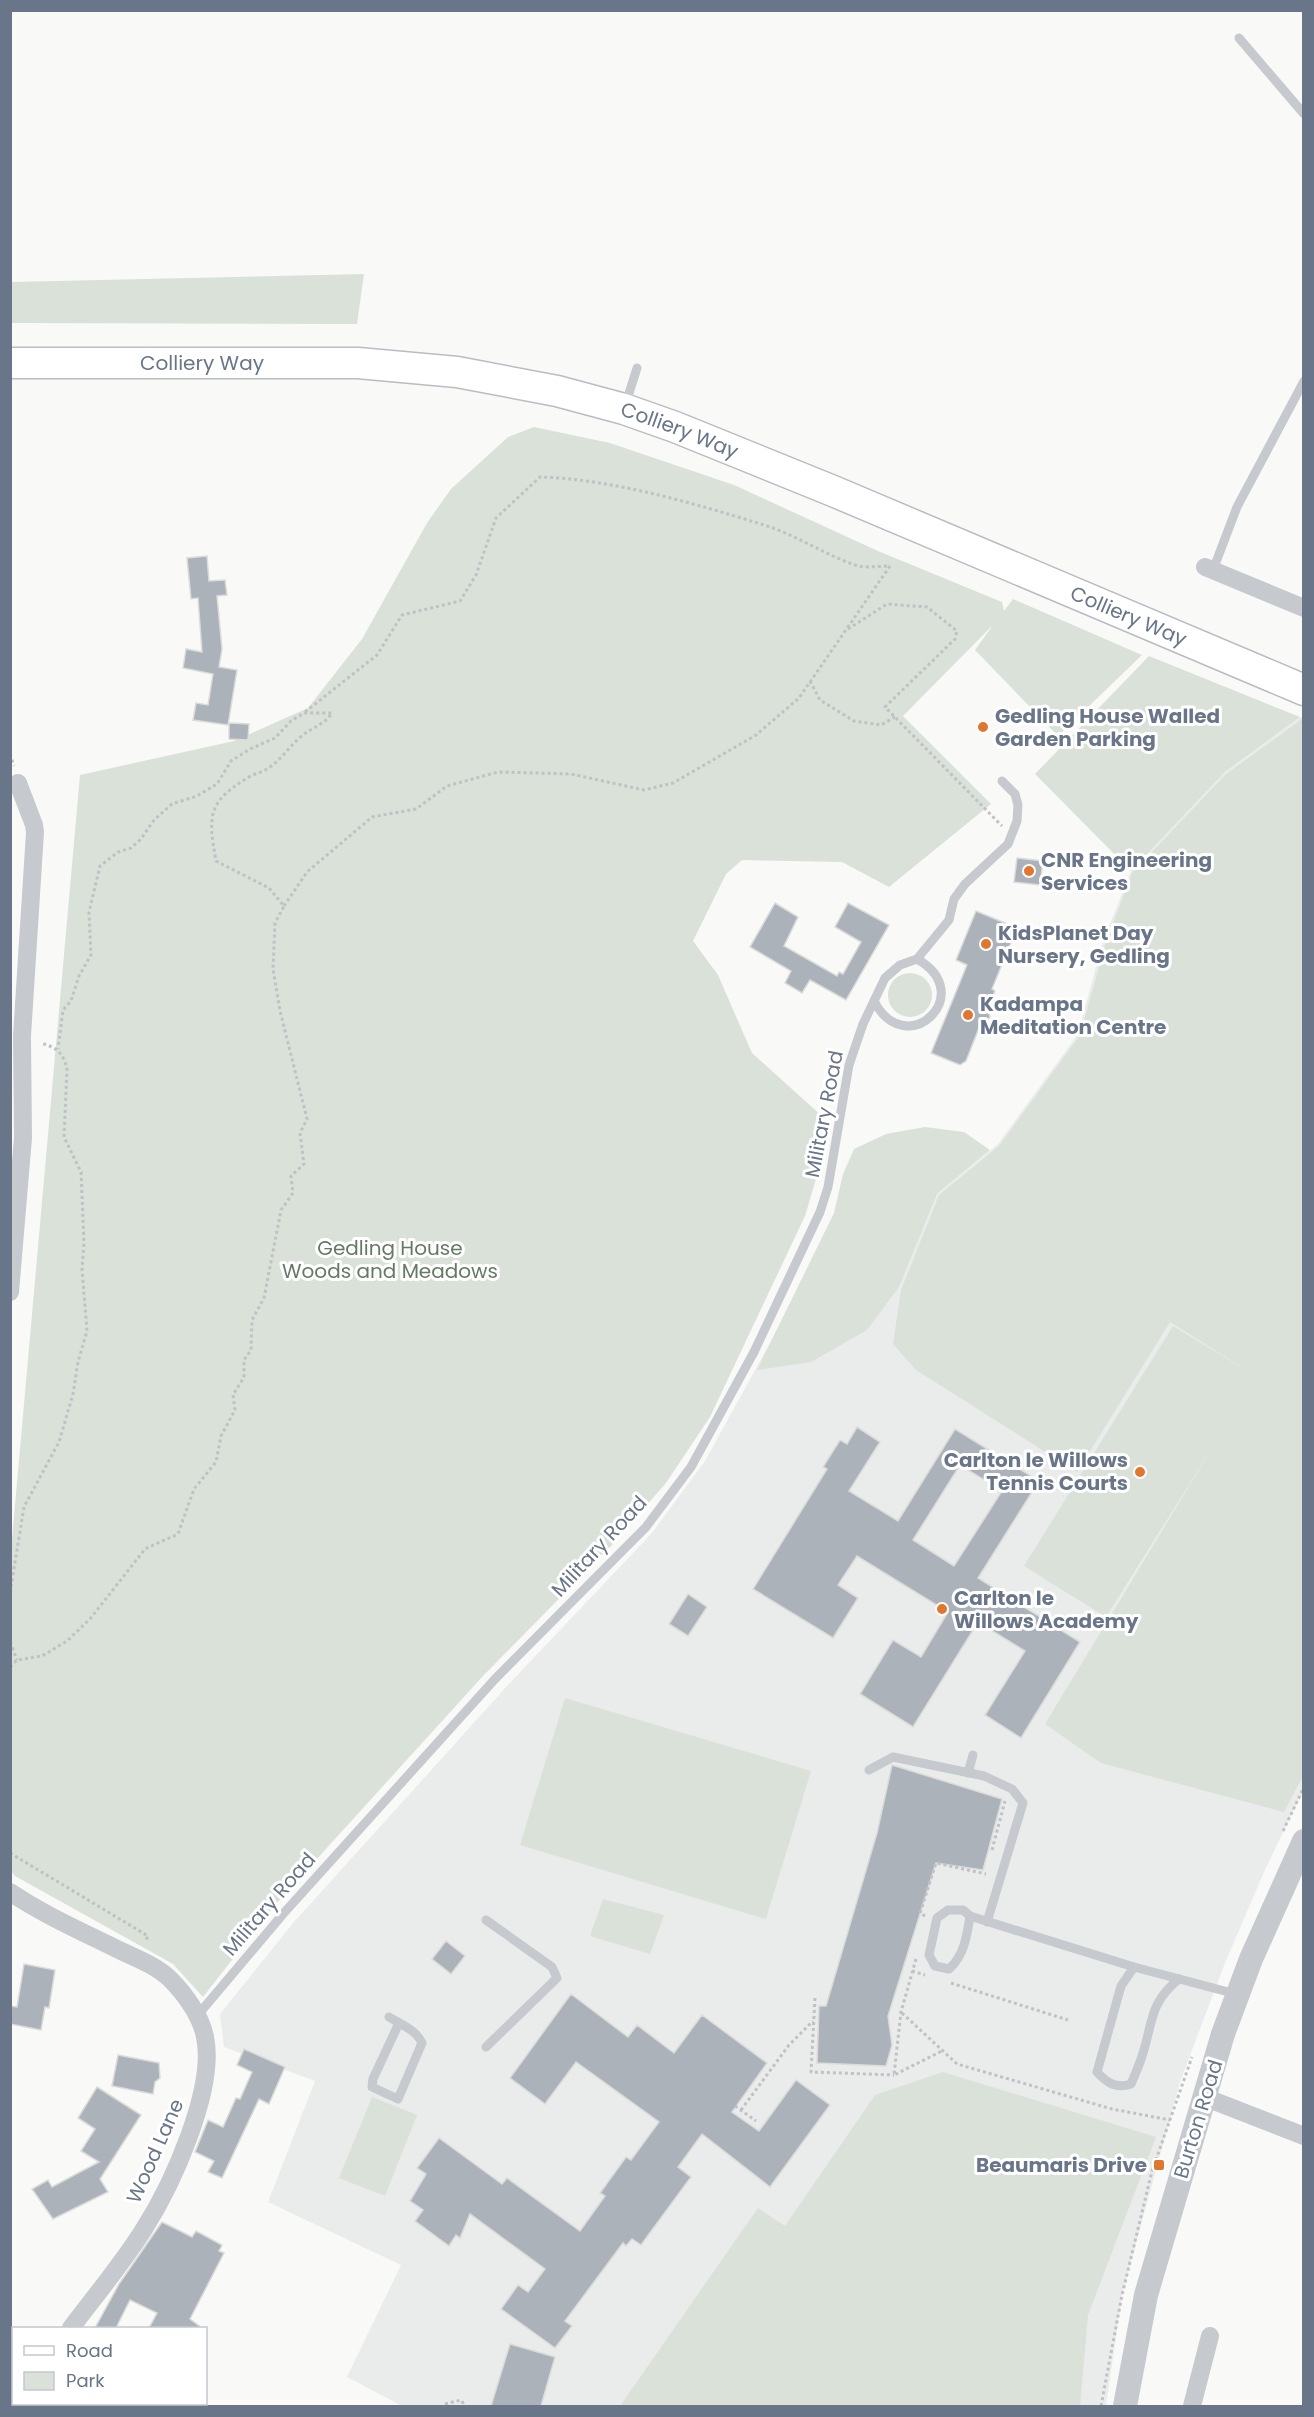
<svg xmlns="http://www.w3.org/2000/svg" width="1314" height="2417" viewBox="0 0 1314 2417" font-family="Poppins,sans-serif">
	<rect width="100%" height="100%" fill="#f9faf8"/>
	<!-- built -->
	<path fill="#eaebeb" d="M1300,717l3,1v1073l-39,81 -39,91 -45,119 -58,213 -16,111h-704l-55,-29 54,-112 -133,-63 47,-121 -91,-34 -4,-33 74,-92 214,-237 144,-152 53,-72 76,-138 217,-179 80,-110 24,-90 29,-73 94,-99z"/>
	<!-- green -->
	<g fill="#dae1d9">
		<path d="M364,274l-7,50 -346,-1v-41z"/>
		<path d="M534,427l76,16 124,42 144,66 124,51 2,9 9,-12 129,56 -84,81 -83,-86 18,-25 -90,91 88,88 -102,83 -47,-25 -100,-2 -16,14 -33,67 25,34 34,78 71,64 -7,62 -11,37 -95,201 -44,66 -54,62 -129,131 -208,229 -72,92 -30,-33 -158,-88 -4,-5v-321l69,-775 154,-34 74,-33 54,-69 65,-116 24,-34 57,-52z"/>
		<path d="M1149,656l151,61 -75,55 -94,99 -96,-97z"/>
		<path d="M1302,719l2,1055 -20,38 -183,-49 -56,-39 172,-284 -111,177 -82,-51 149,-240 83,50 -86,-54 -93,150 -161,-102 -23,-26 8,-54 38,-95 60,-49 81,-111 25,-90 27,-72 94,-99z"/>
		<circle cx="910" cy="995" r="22"/>
		<path d="M925,1127l39,5 26,18 -53,44 -38,93 -32,43 -56,32 -54,8 77,-157 9,-39 11,-25 32,-15z"/>
		<path d="M565,1698l246,73 -45,148 -246,-74z"/>
		<path d="M603,1899l61,16 -14,39 -60,-18z"/>
		<path d="M943,2072l213,65 -68,178 -8,91h-460l138,-198 27,18 90,-131z"/>
		<path d="M372,2097l45,18 -32,81 -46,-18z"/>
	</g>
	<!-- building -->
	<g fill="#acb2ba" stroke="#dbdcda" stroke-width="1.5" fill-rule="evenodd">
		<path d="M207,556l2,25 16,-1 2,15 -10,1 5,53 -3,18 18,3 -9,55 -35,-5 3,-17 12,2 5,-31 -30,-6 3,-19 16,3 -4,-54 -7,1 -4,-41z"/>
		<path d="M229,723l20,1 -1,16 -19,-1z"/>
		<path d="M1017,858l26,3 -3,24 -26,-3z"/>
		<path d="M775,903l23,14 -14,29 53,30 2,-4 4,2 18,-32 -26,-15 13,-24 41,22 -43,75 -36,-20 -8,13 -17,-10 6,-12 -41,-24z"/>
		<path d="M976,911l41,17 -25,61 3,2 -7,18 2,8 -11,11 -13,33 -6,4 -29,-12 36,-88 -11,-5z"/>
		<path d="M857,1427l23,15 -31,49 49,30 57,-92 84,52 -61,97 102,64 -59,96 -36,-23 40,-64 -47,-29 -65,105 -53,-33 33,-54 28,17 27,-45 -91,-56 -19,29 20,13 -25,40 -80,-49 74,-120 -4,-2 17,-27 7,4zM960,1465l42,26 -48,75 -41,-26z"/>
		<path d="M688,1594l19,13 -19,29 -19,-12z"/>
		<path d="M892,1765l110,34 -19,71 -47,-7 -48,153 4,29 -6,21 -69,-3 2,-57h7l51,-173z"/>
		<path d="M446,1941l19,15 -14,18 -19,-15z"/>
		<path d="M24,1964l31,6 -6,38 -4,-1 -4,23 -31,-6v-18l7,1z"/>
		<path d="M571,1994l57,43 9,-12 37,28 28,-38 65,48 -35,49 27,19 37,-51 34,25 -60,82 -68,-53 -24,33 13,10 -50,68 -9,-6 -6,7 -3,-3 -58,78 7,5 -17,22 -54,-39 17,-24 10,7 17,-23 -75,-55 -10,24 -4,-3 -7,11 -34,-25 8,-11 -13,-9 16,-27 -9,-6 22,-30 63,46 5,-6 73,53 25,-35 -5,-3 26,-36 5,3 28,-38 -83,-60 -31,42 -35,-26z"/>
		<path d="M244,2049l41,18 -16,37 -10,-5 -37,79 -14,-6 6,-11 -19,-9 13,-32 15,7 13,-29 4,1 12,-27 -15,-7z"/>
		<path d="M118,2055l41,8 1,15 -5,4 -2,12 -41,-8z"/>
		<path d="M97,2087l44,28 -41,64 8,13 -55,27 -21,-30 16,-9 4,7 47,-25 -18,-11 14,-22 -17,-11z"/>
		<path d="M162,2222l30,15 4,-6 26,14 -3,6 5,2 -34,66 12,9h-53l8,-15 -27,-13 -14,28h-21l24,-44z"/>
		<path d="M510,2344l45,13 -14,49h-50z"/>
	</g>
	<g fill="none" stroke-linecap="round" stroke-linejoin="round">
		<!-- primary casing -->
		<g stroke="#b9bcc1" stroke-width="33">
			<g id="primary">
				<path id="s1" d="M10,363h348l99,9 100,19 67,18 51,18 158,64 471,199"/>
			</g>
		</g>
		<!-- path -->
		<g stroke="#c0c1c4" stroke-width="3" stroke-dasharray="3 3" stroke-linecap="butt">
			<path d="M848,629l39,-25 40,3 30,24 -2,8 -70,68 117,119"/>
			<path d="M810,681l10,19 34,21 27,4 14,-8"/>
			<path d="M305,712l72,-57 25,-40 58,-14 16,-26 20,-57 44,-41c72,2 157,27 227,49 31,10 60,30 91,40 10,2 23,0 32,0"/>
			<path d="M10,754l4,12"/>
			<path d="M284,906l23,-34 65,-55 44,-8 31,-23 51,-14 73,2 73,16 29,-7 83,-48 43,-37 91,-132"/>
			<path d="M10,1593l14,-86 35,-65 14,-48 5,-32 9,-31 -5,-62 2,-26 -3,-71 -17,-35 3,-68c-4,-17 -10,-21 -26,-26"/>
			<path d="M10,1642l7,18"/>
			<path d="M10,1667l7,-7 25,-4 25,-15 23,-22 55,-70 33,-15 16,-45 22,-27 5,-26 14,-26 -2,-15 11,-18v-17l7,-10 1,-30 12,-22 17,-88 12,-17 -2,-17 13,-12 -4,-31 7,-14 -27,-108 -7,-42 2,-46 9,-17 -15,-18 -53,-27c-8,-45 -9,-59 33,-84 7,-4 15,-5 21,-10 13,-9 21,-23 33,-32 10,-8 21,-10 29,-22h-28l-13,8 -16,17 -25,11 -19,12 -14,23 -20,12 -25,8 -18,16 -13,19 -10,9 -13,4 -18,14 -11,46 2,43 -12,21 -8,25 -8,9 -5,39"/>
			<path d="M1283,1831l21,-44"/>
			<path d="M992,1850l13,-49"/>
			<path d="M10,1853l138,83 -3,6"/>
			<path d="M925,1916l-5,-3 16,-50 50,11"/>
			<path d="M916,1959l-15,53 -7,63 48,-24"/>
			<path d="M912,1971l13,4"/>
			<path d="M951,1983l117,37"/>
			<path d="M815,1998l-4,74 83,3"/>
			<path d="M902,2013l55,51 155,45 58,11"/>
			<path d="M735,2106l21,15"/>
			<path d="M741,2110l48,-65 24,-24"/>
			<path d="M71,2404l4,2"/>
			<path d="M445,2404l16,-4 4,6"/>
			<path d="M1101,2406l21,-111 30,-124 40,-114"/>
		</g>
		<!-- service -->
		<g stroke="#c6c9cd" stroke-width="9">
			<path d="M1239,38l65,76"/>
			<path d="M625,406l12,-38"/>
			<path d="M1213,570l24,-63 67,-126"/>
			<path d="M874,1001c32,62 105,-7 43,-42"/>
			<path d="M869,1770l24,-13 91,19 28,13 11,14 -36,119"/>
			<path d="M968,1773l5,-18"/>
			<path d="M948,1910h15l7,6c-3,20 -6,40 -21,53l-14,-3 -6,-11 8,-37z"/>
			<path d="M970,1916l164,51 102,27"/>
			<path d="M486,1920l66,47 5,11 -71,69"/>
			<path d="M1134,1967l-13,19 -24,86c10,11 19,17 34,12 4,-10 9,-20 12,-31 10,-32 7,-51 36,-74"/>
			<path d="M197,2016l86,-102 212,-235 151,-152 45,-60 63,-115 66,-140 8,-25 21,-122 14,-41 22,-46 15,-13 17,-6 32,-39 5,-21 11,-15 43,-40 9,-23 1,-16 -3,-11 -13,-13"/>
			<path d="M389,2017c13,8 27,13 33,26l-24,56 -26,-12 1,-8 26,-56"/>
		</g>
		<!-- minor -->
		<g stroke="#c6c9cd" stroke-width="18">
			<path d="M1205,567l99,41"/>
			<path d="M10,1292l13,-154 -1,-102 13,-204 -1,-7 -16,-42"/>
			<path d="M10,1892c34,23 73,40 109,58 17,8 38,16 51,29 15,15 31,37 35,58 11,52 -33,148 -61,192 -22,35 -49,67 -73,99"/>
			<path d="M1204,2097l100,39"/>
			<path d="M163,2404l5,2"/>
			<path d="M17,2406l2,-2"/>
			<path d="M1192,2406l18,-70"/>
		</g>
		<!-- tertiary -->
		<path stroke="#c6c9cd" stroke-width="24" d="M1125,2406l21,-111 77,-261 28,-75 53,-118"/>
		<!-- primary -->
		<use href="#primary" stroke="#fff" stroke-width="30"/>
	</g>
	<!-- markers -->
	<g fill="#e07731" stroke="#fff" stroke-width="2">
		<circle cx="983" cy="727" r="6"/>
		<circle cx="1029" cy="871" r="6"/>
		<circle cx="986" cy="944" r="6"/>
		<circle cx="968" cy="1015" r="6"/>
		<circle cx="1140" cy="1472" r="6"/>
		<circle cx="942" cy="1609" r="6"/>
		<rect x="1153" y="2159" width="12" height="12" rx="3"/>
	</g>
	<g text-anchor="middle" stroke-width="6" stroke-linejoin="round" paint-order="stroke">
		<!-- street labels -->
		<g font-size="20" fill="#697588" stroke="#fff">
			<text dy="7" stroke="none"><textPath href="#s1" startOffset="192">Colliery Way</textPath></text>
			<text dy="7" stroke="none"><textPath href="#s1" startOffset="678">Colliery Way</textPath></text>
			<text dy="7" stroke="none"><textPath href="#s1" startOffset="1164">Colliery Way</textPath></text>
			<text transform="translate(824 1114) rotate(-79)" y="7">Military Road</text>
			<text transform="translate(599 1546) rotate(-47)" y="7">Military Road</text>
			<text transform="translate(269 1904) rotate(-49)" y="7">Military Road</text>
			<text transform="translate(1198 2119) rotate(-73)" y="7">Burton Road</text>
			<text transform="translate(155 2151) rotate(-66)" y="7">Wood Lane</text>
		</g>
		<!-- poi labels -->
		<g font-size="20" font-weight="bold" fill="#697588" stroke="#fff" text-anchor="start">
			<text x="995" y="723">Gedling House Walled<tspan x="995" dy="23">Garden Parking</tspan></text>
			<text x="1041" y="867">CNR Engineering<tspan x="1041" dy="23">Services</tspan></text>
			<text x="998" y="940">KidsPlanet Day<tspan x="998" dy="23">Nursery, Gedling</tspan></text>
			<text x="980" y="1011">Kadampa<tspan x="980" dy="23">Meditation Centre</tspan></text>
			<text x="1128" y="1467" text-anchor="end">Carlton le Willows<tspan x="1128" dy="23">Tennis Courts</tspan></text>
			<text x="954" y="1605">Carlton le<tspan x="954" dy="23">Willows Academy</tspan></text>
			<text x="1147" y="2172" text-anchor="end">Beaumaris Drive</text>
		</g>
		<!-- park labels -->
		<g font-size="20" fill="#657a64" stroke="#fff">
			<text x="390" y="1255">Gedling House<tspan x="390" dy="23">Woods and Meadows</tspan></text>
		</g>
	</g>
	<!-- border -->
	<rect width="1314" height="2417" fill="none" stroke="#697588" stroke-width="24"/>
	<!-- legend -->
	<rect x="12" y="2327" width="195" height="78" fill="#ffffff" stroke="#c3c8cf" stroke-width="1.5"/>
	<rect x="24" y="2346" width="30" height="9" fill="#ffffff" stroke="#c3c8cf" stroke-width="1.5"/>
	<text x="66" y="2357" font-size="18" fill="#697588">Road</text>
	<rect x="24" y="2372" width="30" height="18" fill="#dae1d9" stroke="#c3c8cf" stroke-width="1.5"/>
	<text x="66" y="2387" font-size="18" fill="#697588">Park</text>
</svg>
